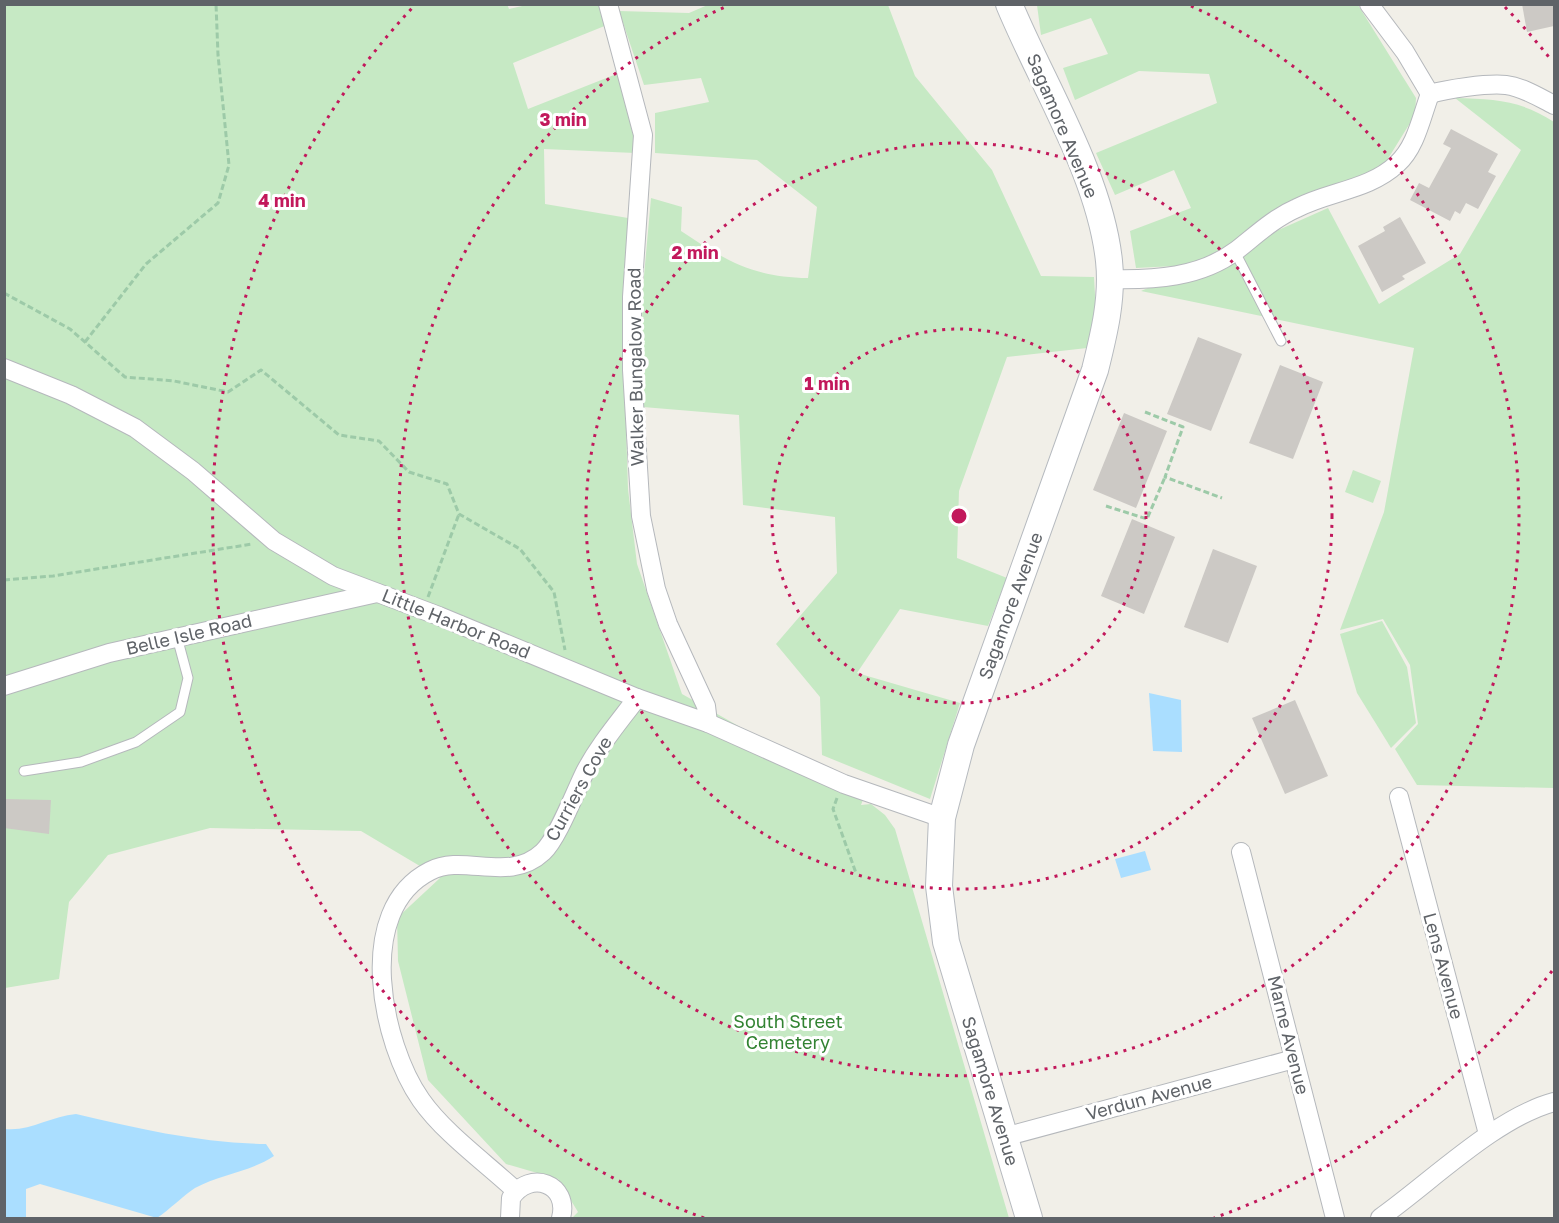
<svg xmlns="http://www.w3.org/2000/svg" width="1559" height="1223" viewBox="0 0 1559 1223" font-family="'Golos Text',sans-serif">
	<rect width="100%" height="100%" fill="#f1efe8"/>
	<!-- green -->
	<g fill="#c6e9c4">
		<path d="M507,4l2,5 22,-5 69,1 7,20 -94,38 15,46 91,-36 15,46 1,34 -91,-4 1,55 83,14 -4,149 4,122 9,75 45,130 182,103 -3,8 10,-1 14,11 10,14 114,389h-437l6,-6 -20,-33 -52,-15 -78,-84 -30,-119 -1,-43 43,-40 -79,-47 -151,-3 -102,27 -39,47 -10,77 -54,9v-983z"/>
		<path d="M710,4l178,1 27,71 77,94 49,106 53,1 2,35 -9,36 -80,9 -48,134 -2,67 50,20 -19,48 -88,-17 -43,64 103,30 -30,96 -108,-44 -2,-58 -44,-53 61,-71 -2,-56 -92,-12 -4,-90 -96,-8 -1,-109 9,-100 31,9 -1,24c45,30 72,46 127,47l9,-71 -60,-47 -102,-7v-40l54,-11 -8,-24 -57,7 -25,-74 70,2z"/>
		<path d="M1037,5h321l58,93 -1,17 -34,55 -133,63 -54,32 -58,3 -6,-37 61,-23 -17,-38 -59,25 -19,-42 121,-50 -8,-29 -70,-3 -64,29 -12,-32 45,-14 -17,-36 -50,17z"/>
		<path d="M1455,98c40,1 65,2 99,24v666l-137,-3 -22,-36 23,-25 -8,-59 -27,-46 -43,11 44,-118 30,-164 -273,-57 187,-83 51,96 81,-50 61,-104z"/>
		<path d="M1353,470l28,11 -8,22 -28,-11z"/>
		<path d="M1382,621l25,46 9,56 -25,25 -34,-55 -17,-59z"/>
	</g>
	<!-- water -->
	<g fill="#aadeff">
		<path d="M1149,693l32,7 1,52 -29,-1z"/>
		<path d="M1145,851l6,19 -30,8 -6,-19z"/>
		<path d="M76,1114c63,15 125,29 190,30l8,12c-24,16 -54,18 -79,32 -11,7 -26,22 -38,30l-117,-34 -14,5v29h-21v-89c24,3 46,-13 71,-15z"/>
	</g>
	<!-- building -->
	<g fill="#ccc9c5">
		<path d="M1522,4h32v22l-27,6z"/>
		<path d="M1451,129l47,25 -10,18 8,4 -18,33 -12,-6 -6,11 -5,-3 -5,10 -40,-21 9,-17 10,5 22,-40 -8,-4z"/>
		<path d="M1400,217l26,46 -24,13 3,3 -23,13 -24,-46 27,-15 -2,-4z"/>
		<path d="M1198,337l44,17 -31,77 -44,-17z"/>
		<path d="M1280,365l43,17 -30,77 -44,-16z"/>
		<path d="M1124,413l43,18 -31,77 -43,-18z"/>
		<path d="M1132,519l43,18 -31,77 -43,-18z"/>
		<path d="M1213,549l44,17 -29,77 -44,-16z"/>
		<path d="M1295,700l33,76 -43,18 -33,-76z"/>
		<path d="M4,799l47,1 -2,34 -45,-6z"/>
	</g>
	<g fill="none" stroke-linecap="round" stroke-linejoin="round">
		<!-- lane casing -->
		<g stroke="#b5b8bc" stroke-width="11">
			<g id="lane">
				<path d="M1235,252l46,89"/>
				<path d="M24,771l57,-9 55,-20 44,-30 8,-34 -11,-41"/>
			</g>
		</g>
		<!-- street casing -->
		<g stroke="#b5b8bc" stroke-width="20">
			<g id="street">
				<path d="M608,4l35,131 -11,162v73l9,146 15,73 12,35 38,82 2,17"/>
				<path d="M1430,94c17,-5 57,-11 76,-9 17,2 34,13 48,20"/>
				<path d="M1110,279c44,1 90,-1 127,-29 19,-15 37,-32 60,-42 33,-17 72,-18 100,-44 19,-17 24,-46 33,-70l-25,-42 -36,-48"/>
				<path d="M4,368l67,27 64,33 58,43 81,70 59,35 106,40 198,82 71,25 136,61 98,34"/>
				<path d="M4,686l105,-33 268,-60"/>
				<path d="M1399,797l89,337"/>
				<path d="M1241,852l94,366"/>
				<path d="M1004,1137l290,-78"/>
				<path d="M516,1191c-30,-28 -72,-58 -95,-91 -39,-56 -68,-190 9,-229 34,-18 79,13 113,-19 15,-14 32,-60 42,-80 14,-27 34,-50 52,-74"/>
				<path d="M510,1218l1,-20c19,-29 59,-14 50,20"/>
				<path d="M1380,1218c51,-36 115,-100 174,-116"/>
			</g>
		</g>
		<!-- secondary casing -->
		<g stroke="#b6babf" stroke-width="28">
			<path id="secondary" d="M1009,4c33,80 91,171 100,257 4,37 -5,73 -14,109l-134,375 -19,73 -3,68 7,56 83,276"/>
		</g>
		<!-- path -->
		<g stroke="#9dcaa8" stroke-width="3" stroke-dasharray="6 3" stroke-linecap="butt">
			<path d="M4,293l66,36 55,48 49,4 54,11 33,-22 78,65 40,6 30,31 38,12 12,30 61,35 34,43 11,58"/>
			<path d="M85,342l61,-78 72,-61 11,-38 -11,-110 -2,-51"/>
			<path d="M1145,412l38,15 -18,50 57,21"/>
			<path d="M1106,506l41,13 18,-42"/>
			<path d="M4,580l49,-4 199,-32"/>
			<path d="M428,597l31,-83"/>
			<path d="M837,798l-4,11 23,64"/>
		</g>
		<!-- lane -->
		<use href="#lane" stroke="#fff" stroke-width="9"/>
		<!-- street -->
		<use href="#street" stroke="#fff" stroke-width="18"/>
		<!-- secondary -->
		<use href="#secondary" stroke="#fff" stroke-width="26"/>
	</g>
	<!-- distance rings -->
	<g fill="none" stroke="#c2185b" stroke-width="3" stroke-dasharray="3 6">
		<circle cx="959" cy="516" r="187"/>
		<circle cx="959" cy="516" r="373"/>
		<path d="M1191 6A560 560 0 1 1 727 6"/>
		<path d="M1552 971A747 747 0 0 1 1214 1218M704 1218A747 747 0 0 1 413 7M1505 7A747 747 0 0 1 1552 61"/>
	</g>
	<g text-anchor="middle" stroke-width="6" stroke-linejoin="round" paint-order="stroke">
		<!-- street labels -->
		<g font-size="18" fill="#5f6368" stroke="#fff">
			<text transform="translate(1062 126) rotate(67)" y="6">Sagamore Avenue</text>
			<text transform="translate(636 367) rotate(-91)" y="6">Walker Bungalow Road</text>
			<text transform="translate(1011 606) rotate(-70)" y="6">Sagamore Avenue</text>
			<text transform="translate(456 624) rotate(22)" y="6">Little Harbor Road</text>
			<text transform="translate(189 635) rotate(-13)" y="6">Belle Isle Road</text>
			<text transform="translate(579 789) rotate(-61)" y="6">Curriers Cove</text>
			<text transform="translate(1443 966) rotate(75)" y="6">Lens Avenue</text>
			<text transform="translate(1288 1035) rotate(76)" y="6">Marne Avenue</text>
			<text transform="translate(990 1091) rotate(73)" y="6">Sagamore Avenue</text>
			<text transform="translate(1149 1098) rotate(-15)" y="6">Verdun Avenue</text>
		</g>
		<!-- park labels -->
		<g font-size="18" fill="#328332" stroke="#fff">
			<text x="788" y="1028">South Street<tspan x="788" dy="21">Cemetery</tspan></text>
		</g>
	</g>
	<circle cx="959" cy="516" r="9" fill="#c2185b" stroke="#fff" stroke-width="3"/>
	<g font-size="18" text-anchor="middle" font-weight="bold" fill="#c2185b" stroke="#fff" stroke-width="6" stroke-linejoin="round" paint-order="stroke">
		<text x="563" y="126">3 min</text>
		<text x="282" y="207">4 min</text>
		<text x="695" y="259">2 min</text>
		<text x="827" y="390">1 min</text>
	</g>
	<!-- border -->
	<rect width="1559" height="1223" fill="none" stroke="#5f6368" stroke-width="12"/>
</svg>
